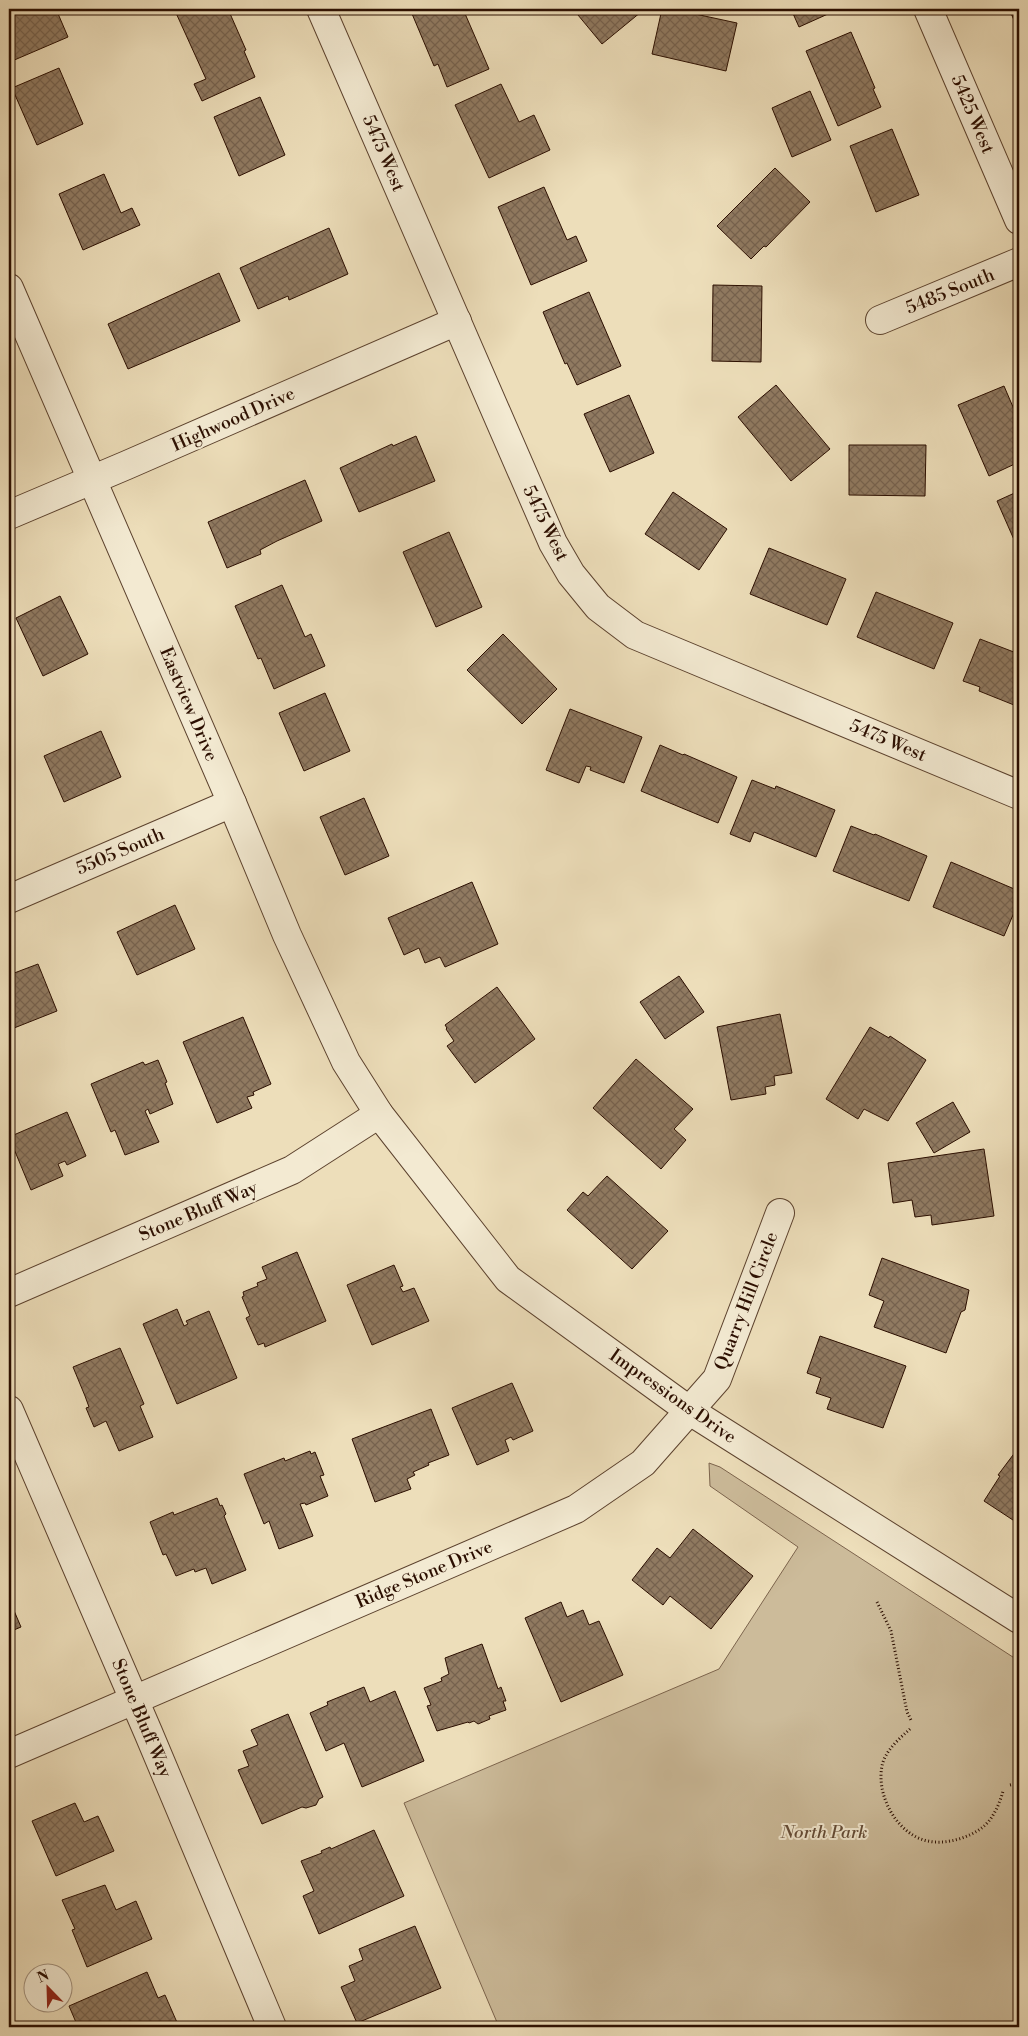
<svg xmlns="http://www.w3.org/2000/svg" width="1028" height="2036" viewBox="0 0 1028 2036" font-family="'Libre Bodoni',serif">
	<defs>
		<pattern id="building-cross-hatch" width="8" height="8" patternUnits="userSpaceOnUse" patternTransform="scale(1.25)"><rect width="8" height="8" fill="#907a61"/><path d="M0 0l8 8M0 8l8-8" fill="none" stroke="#76624e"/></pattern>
	</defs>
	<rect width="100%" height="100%" fill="#eddeba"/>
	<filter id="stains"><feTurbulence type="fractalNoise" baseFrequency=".004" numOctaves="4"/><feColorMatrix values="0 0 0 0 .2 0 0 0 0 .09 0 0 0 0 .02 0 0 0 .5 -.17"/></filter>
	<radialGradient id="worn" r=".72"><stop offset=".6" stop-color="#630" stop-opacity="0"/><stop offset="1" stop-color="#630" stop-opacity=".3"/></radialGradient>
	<!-- green -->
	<path fill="#ccbb9a" stroke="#7c644d" d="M709,1463l11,4 299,194v366h-520l-95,-224 315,-134 79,-122 -88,-61z"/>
	<!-- building -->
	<g fill="url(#building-cross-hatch)" stroke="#2b0e00">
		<path d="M9,9h47l12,28 -56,24 -3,-6z"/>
		<path d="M185,9h43l18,41 -2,1 11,26 -53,24 -8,-17 12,-5 -30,-66z"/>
		<path d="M410,9h53l26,60 -42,18 -9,-23 -4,2z"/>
		<path d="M573,9h66l2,3 -39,32z"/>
		<path d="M662,9h10l65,14 -11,48 -74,-17z"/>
		<path d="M791,9h48l-40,18z"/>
		<path d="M1009,9h10v22z"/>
		<path d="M851,32l24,56 -2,1 8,18 -43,19 -32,-75z"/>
		<path d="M59,68l24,56 -46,21 -25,-57z"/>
		<path d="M501,84l18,38 15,-7 16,35 -61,28 -34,-73z"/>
		<path d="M810,91l21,49 -39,17 -20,-49z"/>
		<path d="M260,97l25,58 -46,21 -25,-59z"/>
		<path d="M892,129l27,66 -43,17 -26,-66z"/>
		<path d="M775,168l35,34 -44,45 -2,-1 -13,13 -34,-33z"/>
		<path d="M104,174l17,39 11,-5 8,17 -57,25 -24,-56z"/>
		<path d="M544,187l23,53 9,-4 11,25 -56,24 -33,-78z"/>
		<path d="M329,228l19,46 -59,26 -1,-4 -30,13 -18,-41z"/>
		<path d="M219,273l21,48 -112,48 -20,-45z"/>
		<path d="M713,285l49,1 -1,76 -49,-1z"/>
		<path d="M589,292l32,74 -44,19 -10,-22 -2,1 -22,-52z"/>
		<path d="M776,385l54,64 -39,32 -53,-64z"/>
		<path d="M1004,386l15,35v41l-30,14 -31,-71z"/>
		<path d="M629,395l25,58 -44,19 -26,-58z"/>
		<path d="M416,436l19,45 -76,31 -19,-44 52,-24 1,2z"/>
		<path d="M849,445h77l-1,51 -76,-1z"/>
		<path d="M305,480l17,41 -45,20 -17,9 1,4 -34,14 -19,-46z"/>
		<path d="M1019,491v60l-22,-50z"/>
		<path d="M673,492l54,37 -28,41 -54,-36z"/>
		<path d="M449,532l33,75 -46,20 -33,-75z"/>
		<path d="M769,548l77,31 -19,46 -77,-31z"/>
		<path d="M282,585l23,52 6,-3 14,32 -51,23 -13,-31 -3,1 -23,-53z"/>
		<path d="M876,592l77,31 -19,46 -77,-32z"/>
		<path d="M60,596l28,58 -45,22 -27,-58z"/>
		<path d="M503,634l54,55 -35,35 -55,-54z"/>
		<path d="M980,639l39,15v53l-40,-16 1,-4 -17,-6z"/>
		<path d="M325,693l25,58 -46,20 -25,-58z"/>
		<path d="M570,709l72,28 -18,46 -34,-13 1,-3 -5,-1 -7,17 -33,-13z"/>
		<path d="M101,731l20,46 -57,25 -20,-46z"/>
		<path d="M660,745l23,10 1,-1 53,23 -19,46 -77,-32z"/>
		<path d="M752,780l23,9 1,-3 59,24 -19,47 -62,-25 -4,10 -20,-8z"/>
		<path d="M364,798l25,58 -44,19 -25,-58z"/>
		<path d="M851,826l23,9 1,-1 52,22 -18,45 -76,-30z"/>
		<path d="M951,862l68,29v10l-15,35 -71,-29z"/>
		<path d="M472,882l26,62 -53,23 -5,-10 -15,6 -6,-15 -15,7 -16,-37z"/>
		<path d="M175,905l20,44 -58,26 -20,-43z"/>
		<path d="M38,964l19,47 -48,19v-55z"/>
		<path d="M679,976l25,36 -39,27 -25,-37z"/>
		<path d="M497,987l38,52 -60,44 -28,-37 7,-5 -8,-12 1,-1 -2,-3z"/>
		<path d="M780,1014l12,59 -18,3 1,9 -10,2 1,7 -35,6 -14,-73z"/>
		<path d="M243,1017l28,67 -18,8 1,3 -7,2 5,11 -35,15 -34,-81z"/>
		<path d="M870,1027l19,11 1,-2 36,24 -38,61 -24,-12 -6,10 -32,-20z"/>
		<path d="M636,1059l57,50 -19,20 12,11 -25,29 -68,-61z"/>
		<path d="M158,1060l9,22 -2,1 8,21 -23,10 -2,-5 -3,2 14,31 -34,13 -10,-25 -4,2 -20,-48 52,-22 2,3z"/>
		<path d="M953,1102l17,30 -36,21 -18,-30z"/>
		<path d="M67,1112l19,44 -19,9 -2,-4 -7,3 5,12 -32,14 -22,-53z"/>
		<path d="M984,1149l10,67 -62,9 -1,-10 -16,2 -3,-17 -19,3 -5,-40z"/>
		<path d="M607,1176l61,55 -36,38 -65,-59 16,-18 5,4z"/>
		<path d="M297,1252l29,69 -61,26 -1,-4 -6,2 -12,-27 4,-2 -8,-19 2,-1 -1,-4 15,-6 -1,-3 10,-4 -5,-12z"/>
		<path d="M882,1258l87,32 -4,20 -4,2 -15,41 -72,-26 10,-26 -15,-6z"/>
		<path d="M394,1265l9,21 -3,1 3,5 11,-4 15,33 -57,24 -25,-60z"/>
		<path d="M177,1309l7,17 4,-2 -2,-3 23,-10 28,67 -60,26 -34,-80z"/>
		<path d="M820,1336l86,30 -23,62 -56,-19 4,-11 -15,-5 5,-15 -14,-5z"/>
		<path d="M120,1348l24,56 -4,2 13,31 -34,14 -13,-30 -12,6 -8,-19 3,-1 -4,-11 -12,-29z"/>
		<path d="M512,1383l21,48 -20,9 -2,-3 -6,3 4,11 -32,14 -25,-57z"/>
		<path d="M431,1409l18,46 -21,8 1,2 -16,7 2,3 -8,4 4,10 -36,13 -23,-63z"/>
		<path d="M1019,1447v77l-35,-23 16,-25 -2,-1z"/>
		<path d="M310,1451l1,3 4,-2 9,23 -4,1 8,20 -22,9 -1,-2 -5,1 13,32 -34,13 -10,-28 -5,3 -20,-50 40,-16 1,3z"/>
		<path d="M217,1498l3,8 2,-1 4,9 -2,2 22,54 -34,14 -6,-16 -11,4 -1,-3 -18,7 -10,-22 -3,1 -13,-33 23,-10 1,3z"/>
		<path d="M693,1529l60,47 -42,53 -41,-33 -7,9 -31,-25 25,-32 13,10z"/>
		<path d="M9,1599l12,28 -12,5z"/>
		<path d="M561,1602l6,15 16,-7 6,15 10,-4 24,54 -62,27 -36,-84z"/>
		<path d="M482,1644l16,45 3,-2 5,14h-3l3,9 -17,6 1,3 -12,5 -4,-3 -5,2 -1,-1 -31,9 -10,-25 4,-1 -7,-17 18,-7 -1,-3 8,-4 -4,-16z"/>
		<path d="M364,1687l6,15 25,-11 29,70 -62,26 -18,-44 -18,8 -16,-38 18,-8 -1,-3z"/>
		<path d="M288,1714l35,83 -4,2 -3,6 -10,3 -4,-1 -40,17 -24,-54 11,-4 -6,-15 15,-6 -7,-15z"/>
		<path d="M75,1803l9,19 14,-6 16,35 -58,25 -24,-55z"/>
		<path d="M374,1830l30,66 -85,38 -16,-38 11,-5 -13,-30 21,-8 -1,-2 9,-4 1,2z"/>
		<path d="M105,1885l11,25 20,-9 16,38 -65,28 -15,-37 3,-1 -13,-29z"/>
		<path d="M415,1926l26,62 -84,35 -16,-36 14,-6 -6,-15 14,-6 -4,-11z"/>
		<path d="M147,1972l11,26 7,-3 14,32h-101l-9,-21z"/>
	</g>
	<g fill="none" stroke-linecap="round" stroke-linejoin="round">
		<!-- minor casing -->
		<g stroke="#5c422e" stroke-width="30">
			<g id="minor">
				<path d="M321,9l232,534 18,31 27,33 37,28 384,160"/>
				<path d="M928,9l91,211"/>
				<path d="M9,288l223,515 55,132 59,127 33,52 129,165 182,132 329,208"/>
				<path d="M880,320l139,-58"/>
				<path d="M9,515l118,-50 330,-144"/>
				<path d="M9,899l223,-96"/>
				<path d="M9,1293l283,-123 87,-56"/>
				<path d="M9,1410l139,322 124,295"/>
				<path d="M9,1754l567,-245 67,-46 74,-84 63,-166"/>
			</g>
		</g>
		<!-- path -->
		<g stroke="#2b0e00" stroke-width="3" stroke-dasharray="1 2.5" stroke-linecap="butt">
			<path d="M877,1602l14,29 16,81 5,10"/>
			<path d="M910,1729c-10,9 -22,19 -27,33 -9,30 13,73 45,79 17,4 41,-3 55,-14 10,-8 17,-24 20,-36"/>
			<path d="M1010,1785l9,-2"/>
		</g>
		<!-- minor -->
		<use href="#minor" stroke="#f3ead2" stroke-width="28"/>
	</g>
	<g text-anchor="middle" stroke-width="4" stroke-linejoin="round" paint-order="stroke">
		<!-- street labels -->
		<g font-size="18" fill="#2b0e00" stroke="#f3ead2">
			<text transform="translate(973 114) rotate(67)" y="6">5425 West</text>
			<text transform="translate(384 153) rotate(67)" y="6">5475 West</text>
			<text transform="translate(950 291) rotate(-22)" y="6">5485 South</text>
			<text transform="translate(233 419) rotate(-24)" y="6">Highwood Drive</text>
			<text transform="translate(546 523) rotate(64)" y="6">5475 West</text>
			<text transform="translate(189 704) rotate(67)" y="6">Eastview Drive</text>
			<text transform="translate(888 740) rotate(23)" y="6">5475 West</text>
			<text transform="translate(120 851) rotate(-23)" y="6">5505 South</text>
			<text transform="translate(198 1211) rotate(-23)" y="6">Stone Bluff Way</text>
			<text transform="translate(746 1301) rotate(-69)" y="6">Quarry Hill Circle</text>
			<text transform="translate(673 1396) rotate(35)" y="6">Impressions Drive</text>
			<text transform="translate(424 1574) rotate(-23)" y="6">Ridge Stone Drive</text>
			<text transform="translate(142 1718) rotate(67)" y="6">Stone Bluff Way</text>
		</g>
		<!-- park labels -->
		<g font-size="18" font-style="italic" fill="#634b36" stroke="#f3ead2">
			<text x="824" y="1838">North Park</text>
		</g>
	</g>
	<!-- margin -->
	<rect width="1028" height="2036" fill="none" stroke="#eddeba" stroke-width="30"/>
	<rect x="10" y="10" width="1008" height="2016" fill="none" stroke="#2b0e00" stroke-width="2.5"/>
	<rect x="15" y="15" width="998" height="2006" fill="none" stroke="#2b0e00"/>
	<!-- north arrow -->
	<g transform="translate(48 1988) rotate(337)"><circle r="24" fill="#f3ead2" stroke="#a3927e"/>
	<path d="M0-4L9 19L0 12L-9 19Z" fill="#8f2418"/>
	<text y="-8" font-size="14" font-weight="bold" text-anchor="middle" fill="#2b0e00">N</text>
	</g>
	<rect width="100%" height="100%" filter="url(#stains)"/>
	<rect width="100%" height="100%" fill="url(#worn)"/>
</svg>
